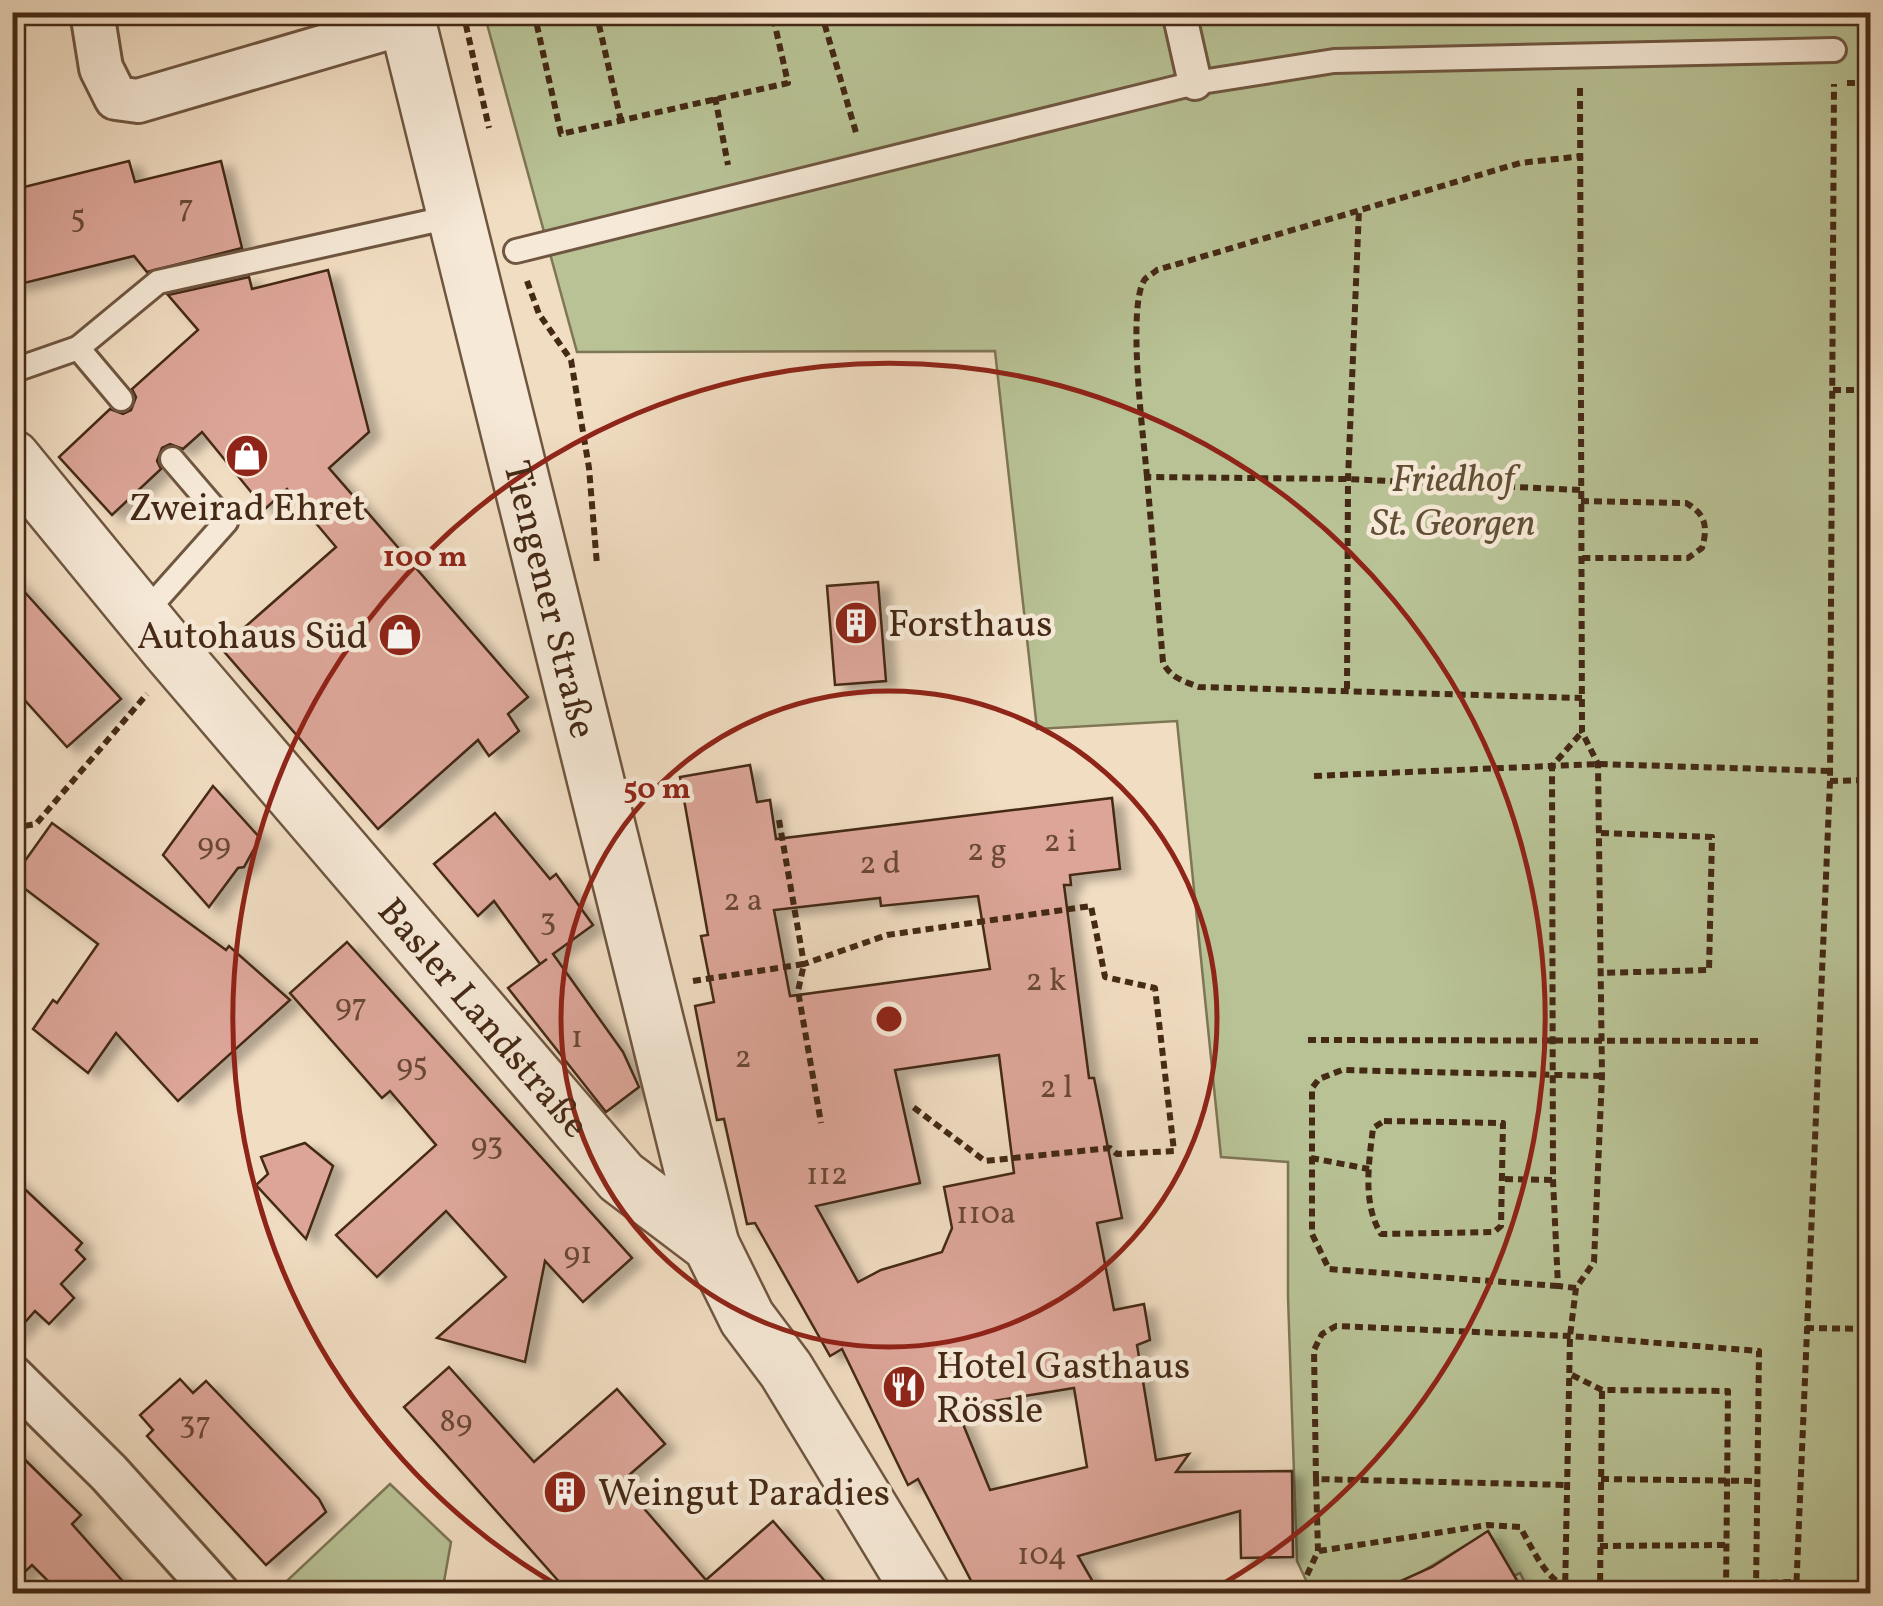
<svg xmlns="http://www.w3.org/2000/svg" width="1883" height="1606" viewBox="0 0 1883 1606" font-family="Vollkorn,serif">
	<defs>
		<filter id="shadow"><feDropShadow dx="11" dy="6" stdDeviation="5" flood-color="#0004"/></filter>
	</defs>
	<rect width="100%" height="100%" fill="#f1ddc2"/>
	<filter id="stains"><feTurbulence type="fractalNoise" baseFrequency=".002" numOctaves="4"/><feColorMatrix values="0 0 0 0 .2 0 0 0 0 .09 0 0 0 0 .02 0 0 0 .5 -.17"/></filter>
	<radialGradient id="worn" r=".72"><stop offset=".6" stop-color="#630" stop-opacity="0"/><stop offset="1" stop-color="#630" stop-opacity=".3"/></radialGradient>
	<!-- green -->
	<g fill="#b8c295" stroke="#7e7655" stroke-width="2.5">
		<path d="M484,13h1383l3,1580h-340l-10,-20 -6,3 -26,-44 -102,61h-74l-15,-32 -9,-264v-135l-67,-5 -44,-436 -140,8 -42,-378 -418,1z"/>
		<path d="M390,1484l61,58 -9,51h-168z"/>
	</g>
	<!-- building -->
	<g fill="#dca598" stroke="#442915" stroke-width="2.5" fill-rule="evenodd" filter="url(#shadow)">
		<path d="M129,161l6,21 86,-21 21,87 -95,24 -13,-16 -122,30v-96z"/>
		<path d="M328,270l41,162 -40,36 199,229 -20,17 11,17 -30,25 -11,-16 -100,89 -157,-181 115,-101 -49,-58 -22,20 -63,-77 -19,17 -13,-5 -8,4 -5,13 4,8 -49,46 -53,-58 51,-48 13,5 8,-4 5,-13 -4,-8 66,-59 -30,-35 81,-18 3,12z"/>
		<path d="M12,578l109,121 -54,48 -55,-61z"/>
		<path d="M878,582l8,99 -51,4 -8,-99z"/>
		<path d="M750,765l7,37 13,-2 6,39 336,-41 8,71 -50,6 1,10h-7l25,193h5l28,140 -25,5 17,87 30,-6 6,36 -13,5 19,115 33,-6 -13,18 116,-1 1,86 -52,1 -1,-47 -162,45 22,38h-122l-60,-115 -10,6 -66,-136 -12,7 -75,-133 -8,1 -23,-105 -7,1 -22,-114 19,-4 -13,-66 7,-1 -28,-158zM978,896l12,73 -200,27 -16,-86 106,-12 1,8zM999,1055l15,118 -70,14 8,41 -10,24 -61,18 -23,12 -42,-76 104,-23 -25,-113zM1074,1388l13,79 -97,23 -34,-83z"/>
		<path d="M213,786l47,52 -16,29 -6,1 -29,39 -46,-52z"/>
		<path d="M495,813l55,66 6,-5 37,51 -40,29 70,98 16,35 -33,25 -98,-124 39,-29 -7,5 -46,-63 -16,15 -44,-52z"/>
		<path d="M52,823l174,127 3,-4 61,54 -112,101 -62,-68 -28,40 -55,-44 20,-29 4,3 41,-59 -86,-65z"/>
		<path d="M347,942l285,316 -49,44 -38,-41 -20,101 -88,-24 69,-61 -60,-66 -69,66 -41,-42 100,-90 -46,-54 -8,7 -92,-105z"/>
		<path d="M305,1143l28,23 -27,73 -50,-54 12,-11 -7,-17z"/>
		<path d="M12,1177l70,66 -6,7 9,9 -24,25 13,14 -25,26 -14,-13 -23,26z"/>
		<path d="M449,1367l85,95 83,-73 48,55 -44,38 85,98 67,-59 63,73h-266l-166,-187z"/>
		<path d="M180,1379l13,14 13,-12 113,118 7,13 -60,53 -119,-129 6,-6 -13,-15z"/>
		<path d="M12,1447l69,68 -9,9 62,70h-73l-29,-29 -20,19z"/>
		<path d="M1488,1531l37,63h-153l60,-27z"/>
	</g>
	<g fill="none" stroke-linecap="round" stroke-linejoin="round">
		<!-- service casing -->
		<g stroke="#6f5640" stroke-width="28">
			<g id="service">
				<path d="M516,251l679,-168 139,-22 500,-11"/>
				<path d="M78,348l80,-66 297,-66"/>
				<path d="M12,371l66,-23 43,51"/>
				<path d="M142,616l84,-94 -54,-63"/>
			</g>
		</g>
		<!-- pedestrian casing -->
		<g stroke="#6f5640" stroke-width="38">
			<path id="pedestrian" d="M1179,12l16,71"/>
		</g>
		<!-- minor casing -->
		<g stroke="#6f5640" stroke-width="48">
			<g id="minor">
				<path d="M92,12l9,56 15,30 22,3 270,-79"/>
				<path d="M12,1377l97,96 109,121"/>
			</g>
		</g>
		<!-- tertiary casing -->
		<g stroke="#6f5640" stroke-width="60">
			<g id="tertiary">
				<path id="s1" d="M405,12l306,1233"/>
				<path id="s2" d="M12,458l156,190 453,529 90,68 36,73 39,52 136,224"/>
			</g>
		</g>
		<!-- path -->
		<g stroke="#442915" stroke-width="6" stroke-dasharray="8 5" stroke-linecap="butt">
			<path d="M463,12l26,116"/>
			<path d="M534,12l27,122 227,-51 -16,-71"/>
			<path d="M596,12l25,109"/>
			<path d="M821,12l36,124"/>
			<path d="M1847,83h23"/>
			<path d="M715,97l13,68"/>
			<path d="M527,281l12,33 32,46 18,108 8,97"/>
			<path d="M1833,390h37"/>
			<path d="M1147,477c-3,-36 -21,-172 -2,-198 1,-1 11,-8 12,-9l363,-107 63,-7"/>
			<path d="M1580,490l-232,-11 -201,-2 16,185c6,15 22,20 36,25l383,11"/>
			<path d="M1581,501l105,2c20,11 22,24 16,45l-14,10h-107"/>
			<path d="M1347,689l1,-210 11,-270"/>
			<path d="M1314,776l284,-12 232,7"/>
			<path d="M1830,781l40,-1"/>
			<path d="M779,820l25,144 83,-29 204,-29 14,71 50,11 19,163 -57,3 -7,-6 -125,13 -72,-54"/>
			<path d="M12,828l24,-4 111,-130"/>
			<path d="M1601,833l111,4 -3,133 -108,3"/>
			<path d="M693,981l111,-17 -6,27 23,132"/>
			<path d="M1308,1040l452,1"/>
			<path d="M1384,1121l119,2 -2,103 -7,6 -113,2c-19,-31 -12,-72 -8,-106z"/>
			<path d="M1311,1158l58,11"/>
			<path d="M1505,1179l48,1"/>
			<path d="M1558,1286l-229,-17 -17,-35v-146l7,-9 23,-9 260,6"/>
			<path d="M1576,1288l-18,-2 -5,-106 -1,-414 30,-34"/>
			<path d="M1806,1328l64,1"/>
			<path d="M1572,1375l30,15 126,1 -2,200"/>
			<path d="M1316,1479l-2,-129 8,-16 14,-8 234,10 189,15 -3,239"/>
			<path d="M1601,1479l156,2"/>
			<path d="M1600,1546l125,-1"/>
			<path d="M1319,1551l169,-26 32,2c18,31 28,61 67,67"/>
			<path d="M1307,1575l11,-24 -2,-72 251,6"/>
			<path d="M1757,1583l38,-1"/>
			<path d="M1565,1594l5,-258 6,-48 18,-26 8,-186 -4,-312 -16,-32 -2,-647"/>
			<path d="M1600,1594l2,-204"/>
			<path d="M1655,1594l101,-2"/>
			<path d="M1796,1594l34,-813 4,-697"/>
		</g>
		<!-- service -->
		<use href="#service" stroke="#f6e9d7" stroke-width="22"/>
		<!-- pedestrian -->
		<use href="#pedestrian" stroke="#f6e9d7" stroke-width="32"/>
		<!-- minor -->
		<use href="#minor" stroke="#f6e9d7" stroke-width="42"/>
		<!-- tertiary -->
		<use href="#tertiary" stroke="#f6e9d7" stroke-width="55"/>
	</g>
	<!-- distance rings -->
	<g fill="none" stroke="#8f2418" stroke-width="5">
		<circle cx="889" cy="1019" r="328"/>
		<path d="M571 1593A656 656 0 1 1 1207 1593"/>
	</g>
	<!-- icons -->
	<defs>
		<g id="shop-disc" transform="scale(2.25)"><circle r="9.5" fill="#8f2418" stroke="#f6e9d7"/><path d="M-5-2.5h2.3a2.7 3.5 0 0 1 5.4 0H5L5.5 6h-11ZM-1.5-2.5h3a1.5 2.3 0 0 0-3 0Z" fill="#fff"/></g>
		<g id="building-disc" transform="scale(2.25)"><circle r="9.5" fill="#8f2418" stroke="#f6e9d7"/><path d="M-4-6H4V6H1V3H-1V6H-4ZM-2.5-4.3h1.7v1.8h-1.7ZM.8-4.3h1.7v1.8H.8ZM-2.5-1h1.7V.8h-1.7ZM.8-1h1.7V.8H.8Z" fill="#fff"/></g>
		<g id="restaurant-disc" transform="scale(2.25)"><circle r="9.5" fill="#8f2418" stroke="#f6e9d7"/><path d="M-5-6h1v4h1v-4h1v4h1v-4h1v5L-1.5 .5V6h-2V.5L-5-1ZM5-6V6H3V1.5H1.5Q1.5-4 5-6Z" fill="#fff"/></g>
	</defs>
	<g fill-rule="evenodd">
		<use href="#shop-disc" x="247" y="456"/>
		<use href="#building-disc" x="856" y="623"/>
		<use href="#shop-disc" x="400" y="635"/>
		<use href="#restaurant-disc" x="904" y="1387"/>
		<use href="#building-disc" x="565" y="1492"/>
	</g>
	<g text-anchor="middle" stroke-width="9" stroke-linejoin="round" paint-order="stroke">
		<!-- number labels -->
		<g font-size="32" fill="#6a4836">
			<text x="186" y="216">7</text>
			<text x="78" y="227">5</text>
			<text x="1060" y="851">2 i</text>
			<text x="214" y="854">99</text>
			<text x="987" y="860">2 g</text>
			<text x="880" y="873">2 d</text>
			<text x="743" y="910">2 a</text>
			<text x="548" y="930">3</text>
			<text x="1046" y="990">2 k</text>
			<text x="351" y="1015">97</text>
			<text x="577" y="1047">1</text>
			<text x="743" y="1067">2</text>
			<text x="412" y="1075">95</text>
			<text x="1056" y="1097">2 l</text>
			<text x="487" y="1154">93</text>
			<text x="827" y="1184">112</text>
			<text x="986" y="1223">110a</text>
			<text x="578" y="1263">91</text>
			<text x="456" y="1431">89</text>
			<text x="195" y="1433">37</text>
			<text x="1042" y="1564">104</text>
		</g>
		<!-- park labels -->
		<g font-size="38" font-style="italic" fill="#614f35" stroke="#f6e9d7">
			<text x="1453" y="491">Friedhof<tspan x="1453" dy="44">St. Georgen</tspan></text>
		</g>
		<!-- poi labels -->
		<g font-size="38" fill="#442915" stroke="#f6e9d7" text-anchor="start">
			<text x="247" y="520" text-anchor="middle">Zweirad Ehret</text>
			<text x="888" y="636">Forsthaus</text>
			<text x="368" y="648" text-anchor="end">Autohaus Süd</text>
			<text x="936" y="1378">Hotel Gasthaus<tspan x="936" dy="44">Rössle</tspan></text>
			<text x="598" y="1505">Weingut Paradies</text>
		</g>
		<!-- street labels -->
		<g font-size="38" fill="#442915" stroke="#f6e9d7">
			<text dy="13" stroke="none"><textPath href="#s1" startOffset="605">Tiengener Straße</textPath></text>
			<text dy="13" stroke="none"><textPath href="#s2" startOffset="732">Basler Landstraße</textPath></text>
		</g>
	</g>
	<circle cx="889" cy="1019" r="15" fill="#8f2418" stroke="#f6e9d7" stroke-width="5"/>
	<g font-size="30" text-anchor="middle" font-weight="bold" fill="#8f2418" stroke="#f6e9d7" stroke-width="9" stroke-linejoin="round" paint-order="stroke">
		<text x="425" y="566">100 m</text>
		<text x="657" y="798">50 m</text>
	</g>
	<!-- margin -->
	<rect width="1883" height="1606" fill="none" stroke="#f1ddc2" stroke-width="50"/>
	<rect x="15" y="15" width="1853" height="1576" fill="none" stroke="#442915" stroke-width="5"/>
	<rect x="25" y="25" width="1833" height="1556" fill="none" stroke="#442915" stroke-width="2.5"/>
	<rect width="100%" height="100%" filter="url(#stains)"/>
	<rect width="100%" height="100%" fill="url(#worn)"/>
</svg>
